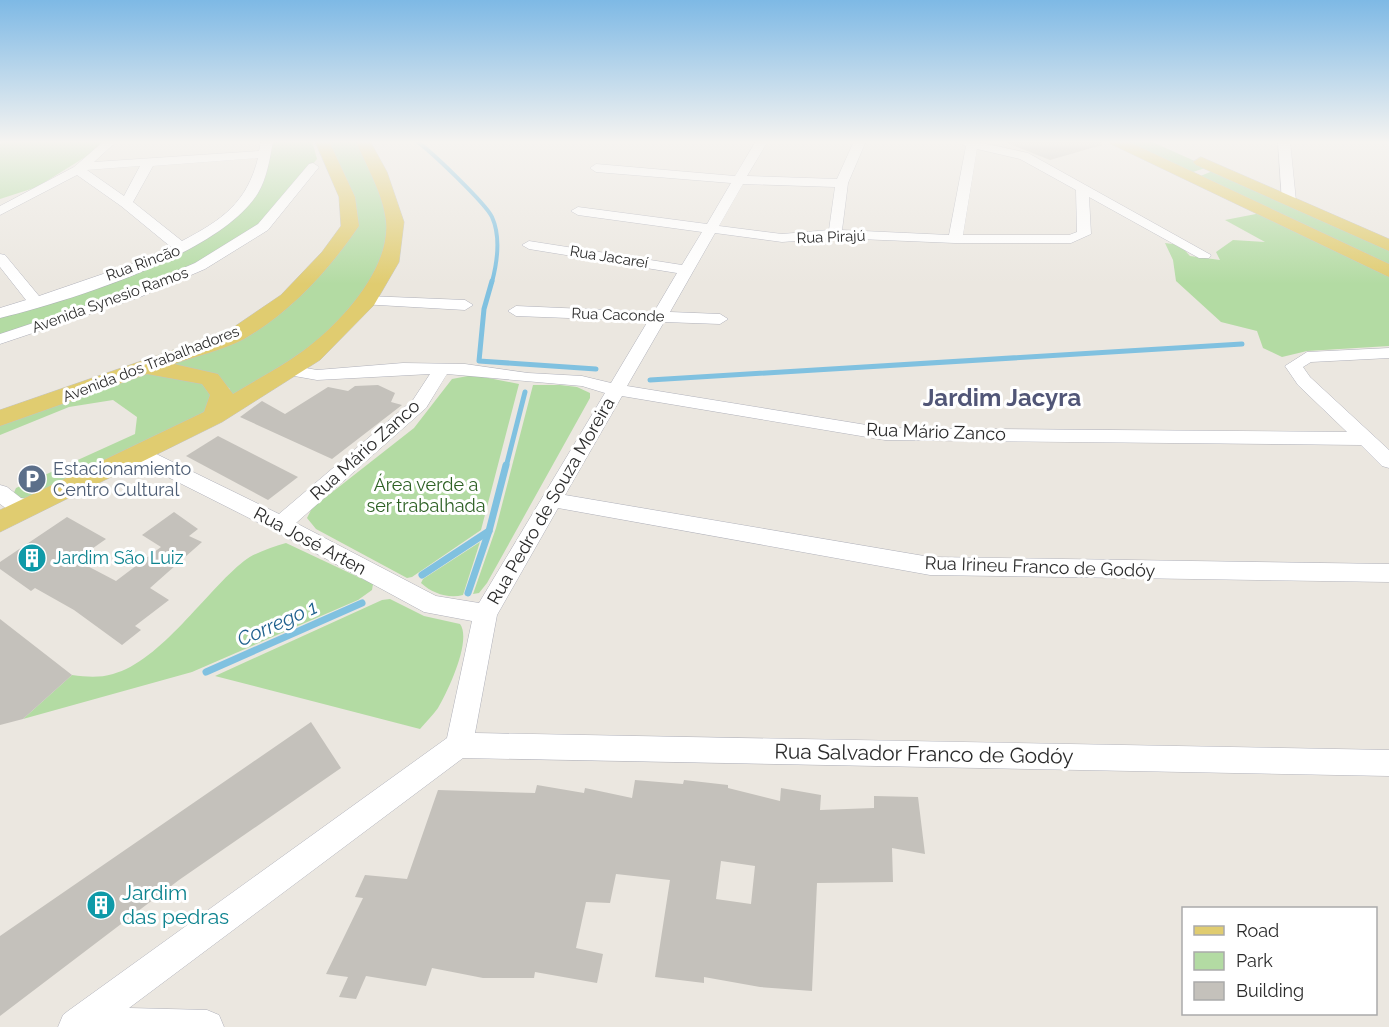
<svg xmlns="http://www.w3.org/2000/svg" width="1389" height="1027" viewBox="0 0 1389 1027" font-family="Raleway,sans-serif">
	<rect width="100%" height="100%" fill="#ebe7e0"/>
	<!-- green -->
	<g fill="#b3dba3">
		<path d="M4,141h100l-6,8 -61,38 -37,12v-55z"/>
		<path d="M271,141h41l5,18 -56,65 -25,19 -83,42 -153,51v-22l180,-61 63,-43 20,-27z"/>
		<path d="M327,141h30c13,25 28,52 33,81 1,6 -2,15 -3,22 -14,78 -101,121 -161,162l4,-17 -18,-15 -49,-7 75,-30 111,-101 -2,-56z"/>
		<path d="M1122,141h28l58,26 -18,6z"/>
		<path d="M1215,170l174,79v18l-191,-90z"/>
		<path d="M1261,213l128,62v71l-82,5 -25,6 -19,-9 -6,-17 -36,-9 -45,-41 -3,-21 -8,-17 15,2 10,11 30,4 -4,-8 17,-12 32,2 -40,-22z"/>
		<path d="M144,371l41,5 25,10 1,29 -177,86 -22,-4 4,-9 119,-54 2,-17 -24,-17 -44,7 -69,28v-13z"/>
		<path d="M473,375l46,9 -38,146 -69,47 -5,1 -91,-49 -9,-11 5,-10 102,-80 38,-49z"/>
		<path d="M533,385h27l17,2 13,6v5l-103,185 -8,10 -6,1 23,-66z"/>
		<path d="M480,542l-17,53c-15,4 -31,-2 -42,-12l2,-4z"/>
		<path d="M286,543l87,41 -1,6 -14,10 -166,72 -169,47 49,-44c15,2 27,3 41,-1 48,-13 93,-83 131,-113 12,-9 29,-14 42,-18z"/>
		<path d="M390,599l34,17 36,8c12,16 -12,67 -22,84 -5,7 -12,14 -18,21l-205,-53 167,-76z"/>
	</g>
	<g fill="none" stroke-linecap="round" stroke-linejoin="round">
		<!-- stream-far2 -->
		<path stroke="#80c1e0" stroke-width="4" d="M416,141c13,8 70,63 76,76 9,20 5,46 0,65"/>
		<!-- stream-far1 -->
		<g stroke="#80c1e0" stroke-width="5">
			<path d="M492,281l-8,28 -5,52 117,8"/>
			<path d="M650,380l592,-36"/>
			<path d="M506,467l19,-75"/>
		</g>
		<!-- stream -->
		<g stroke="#80c1e0" stroke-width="7">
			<path d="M422,575l67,-44"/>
			<path d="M468,593l21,-62 17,-66"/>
			<path d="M206,672l156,-69"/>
		</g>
	</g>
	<!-- building -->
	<g fill="#c4c1bb" fill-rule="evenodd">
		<path d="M1002,141h99l1,4 -52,15z"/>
		<path d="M378,385l17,8 -4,9 11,3 -70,54 -92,-42 22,-16 23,13 43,-27 20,4 7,-5z"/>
		<path d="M218,436l80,41 -30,23 -82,-44z"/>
		<path d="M174,512l24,17 -9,7 13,6 -52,46 19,12 -34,26 6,4 -19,15 -48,-35 -39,-22 -4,3 -31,-22v-7l67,-45 39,22 -30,21 40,21 45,-34 -19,-12z"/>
		<path d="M0,619l72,56 -49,44 -23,6z"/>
		<path d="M311,722l30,46 -162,112 -179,136v-80z"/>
		<path d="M635,780l48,4 1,-4 44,5v3l52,13 1,-13 40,7 -1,15 54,-2v-12l44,1 7,57 -33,-6 1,34 -76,1 -5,108 -52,-4 -56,-10v6l-49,-6 15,-97 -54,-6 -6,29 -24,-1 -10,46 27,6 -6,29 -62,-11 -1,6h-51l-51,-10 -6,18 -60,-10 -10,23 -17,-2 9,-20 -22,-3 37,-76 -8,-1 10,-22 42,4 31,-89 97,3 2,-8 47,8 1,-5 47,10zM721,861l34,5 -4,38 -35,-5z"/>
	</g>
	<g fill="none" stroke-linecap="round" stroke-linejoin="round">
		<!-- minor casing -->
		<g stroke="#b0b1ba" stroke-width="1">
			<g id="minor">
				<path d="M104,141h13l-23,21 165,-11 2,-10h12c-3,17 -6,37 -15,52 -37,61 -189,108 -258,125v-10l26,-8 -26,-33v-13l5,1 34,41 93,-32 39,-17 -50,-41 -44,-31 -77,40v-9l74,-39zM258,158c-11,45 -36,62 -76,83l-49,-39 20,-36zM140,166l-16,30 -37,-26z"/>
				<path d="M756,141h12l-21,35 90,3 17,-38h12l-18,42 -6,47 107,5 17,-89 -13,-5h20l55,12 183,102 -2,3h-10l-110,-61 2,37 -20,9h-116l-120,-5 -53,4 -67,-9 -45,79 50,2 8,5 -8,5 -56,-2 -37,64 258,42 462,4 -49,-47 -13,-19 22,-14 82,-4v10l-78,4 -8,5 7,10 79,73v18l-7,-2 -21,-21 -476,-5 -263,-44 -57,99 365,62 459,7v18l-459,-7 -372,-67 -61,107 -22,118 914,17v26l-926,-18 -334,250 78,2 12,5 5,12h-166l5,-12 5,-4 379,-273 25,-117 -48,-9 -151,-82 -141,-71 -3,-5 3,-5h14l133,65 134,-114 17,-26 -113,6 -34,-6 -3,-4 3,-4 6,-1 28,5 86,-7 62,1 63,9 54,3 29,7 37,-62 -132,-5 -8,-5 8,-5 138,6 23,-39 -148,-24 -7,-4 7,-4 153,24 20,-33 -124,-17 -7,-4 7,-4 129,17 24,-41 -135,-11 -6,-4 6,-4 139,12zM977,149l43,10 56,31 1,42 -8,3h-106zM743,184l92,3 -6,43 -47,4 -63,-8zM447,374l135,12 23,7 -126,210 -43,-7 -140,-73 130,-115z"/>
				<path d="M1278,141h12l6,60 -7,4 -7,-4z"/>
				<path d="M313,163l6,4 -51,63 -63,39 -65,28 -140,47v-10l130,-43 65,-28 63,-39 51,-60z"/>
				<path d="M367,296l98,4 8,5 -8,5 -104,-6 -2,-3 2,-3z"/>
				<path d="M0,485l7,2 14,11 17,3 3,5 -3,5c-15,5 -26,3 -38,-7z"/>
			</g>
		</g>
		<!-- major casing -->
		<g stroke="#c4c4c4" stroke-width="1">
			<g id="major">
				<path d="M315,141h14l26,56 4,29c-31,45 -67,85 -115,113 -21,11 -48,17 -70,25l44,10 15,20c23,-14 48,-27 70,-43 36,-26 88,-82 83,-130 -3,-28 -20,-55 -30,-80h14l17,31 17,50 -5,40 -25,43 -54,55 -98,62 -222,110v-22l204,-98 6,-17 -8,-11 -55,-10 -147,52v-16l228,-79 53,-36 41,-43 19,-26 -2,-29z"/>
				<path d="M1109,141h18l262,123v13l-278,-133z"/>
				<path d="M1201,157l188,82v12l-193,-86 -3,-3z"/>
			</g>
		</g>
		<!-- minor -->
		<use href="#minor" fill="#fff" fill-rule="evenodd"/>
		<!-- major -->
		<use href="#major" fill="#e0cc70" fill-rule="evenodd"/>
	</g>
	<!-- sky -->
	<linearGradient id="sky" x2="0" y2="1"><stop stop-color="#7eb9e5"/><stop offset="0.5" stop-color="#f6f4f1"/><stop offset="1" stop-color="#f6f4f1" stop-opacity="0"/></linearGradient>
	<rect width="1389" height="284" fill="url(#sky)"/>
	<!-- icons -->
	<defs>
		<g id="parking-disc" transform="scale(1.5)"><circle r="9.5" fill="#5c6f8a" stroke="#fff"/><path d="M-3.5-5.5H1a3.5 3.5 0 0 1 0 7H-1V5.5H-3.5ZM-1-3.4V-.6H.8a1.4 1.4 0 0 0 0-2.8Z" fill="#fff"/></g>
		<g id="building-disc" transform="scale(1.5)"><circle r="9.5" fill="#0f9aa8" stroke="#fff"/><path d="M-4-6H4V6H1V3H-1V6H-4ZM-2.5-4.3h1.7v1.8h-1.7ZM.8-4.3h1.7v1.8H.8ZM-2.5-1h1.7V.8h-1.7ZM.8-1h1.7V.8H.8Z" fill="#fff"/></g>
	</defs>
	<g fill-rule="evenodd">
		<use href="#parking-disc" x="32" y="479"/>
		<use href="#building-disc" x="32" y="558"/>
		<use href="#building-disc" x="101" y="905"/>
	</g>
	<g text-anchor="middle" stroke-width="6" stroke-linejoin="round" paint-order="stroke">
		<!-- far-street labels -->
		<g font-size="15" fill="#2b2b2b" stroke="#fff">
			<text transform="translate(831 237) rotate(-2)" y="5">Rua Pirajú</text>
			<text transform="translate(609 257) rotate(9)" y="5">Rua Jacareí</text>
			<text transform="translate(143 263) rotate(-20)" y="5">Rua Rincão</text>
			<text transform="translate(110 300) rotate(-20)" y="5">Avenida Synesio Ramos</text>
			<text transform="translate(618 315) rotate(2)" y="5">Rua Caconde</text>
			<text transform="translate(151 364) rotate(-21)" y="5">Avenida dos Trabalhadores</text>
		</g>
		<!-- street labels -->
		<g font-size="18" fill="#2b2b2b" stroke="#fff">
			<text transform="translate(936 432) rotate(2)" y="6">Rua Mário Zanco</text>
			<text transform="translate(365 450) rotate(-42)" y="6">Rua Mário Zanco</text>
			<text transform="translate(551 501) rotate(-60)" y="6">Rua Pedro de Souza Moreira</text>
			<text transform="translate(310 541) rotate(28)" y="6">Rua José Arten</text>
			<text transform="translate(1040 567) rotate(2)" y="6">Rua Irineu Franco de Godóy</text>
		</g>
		<!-- service labels -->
		<g font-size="18" fill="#4e5e75" stroke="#fff" text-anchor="start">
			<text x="53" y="475">Estacionamiento<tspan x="53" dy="21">Centro Cultural</tspan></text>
		</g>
		<!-- park labels -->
		<g font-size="18" fill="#2d6024" stroke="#fff">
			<text x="426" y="491">Área verde a<tspan x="426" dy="21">ser trabalhada</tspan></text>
		</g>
		<!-- culture labels -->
		<g font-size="18" fill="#0d838f" stroke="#fff" text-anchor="start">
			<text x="53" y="564">Jardim São Luiz</text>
		</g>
		<!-- water labels -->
		<g font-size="20" font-style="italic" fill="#1e608d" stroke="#fff">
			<text transform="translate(277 623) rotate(-24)" y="7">Corrego 1</text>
		</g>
		<!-- near-street labels -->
		<g font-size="21" fill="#2b2b2b" stroke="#fff">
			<text transform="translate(924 754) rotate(1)" y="7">Rua Salvador Franco de Godóy</text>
		</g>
		<!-- near-culture labels -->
		<g font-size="21" fill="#0d838f" stroke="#fff" text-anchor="start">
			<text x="122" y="900">Jardim<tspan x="122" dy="24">das pedras</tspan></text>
		</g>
		<!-- district labels -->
		<g font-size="24" font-weight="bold" fill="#515677" stroke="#fff">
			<text x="1002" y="406">Jardim Jacyra</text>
		</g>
	</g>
	<!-- legend -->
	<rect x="1182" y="907" width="195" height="108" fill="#ffffff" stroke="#aaaaaa" stroke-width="1.5"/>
	<rect x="1194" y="926" width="30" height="9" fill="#e0cc70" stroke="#aaaaaa" stroke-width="1.5"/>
	<text x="1236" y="937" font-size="18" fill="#2b2b2b">Road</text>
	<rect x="1194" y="952" width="30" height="18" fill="#b3dba3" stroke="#aaaaaa" stroke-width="1.5"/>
	<text x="1236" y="967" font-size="18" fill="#2b2b2b">Park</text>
	<rect x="1194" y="982" width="30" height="18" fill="#c4c1bb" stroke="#aaaaaa" stroke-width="1.5"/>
	<text x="1236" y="997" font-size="18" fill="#2b2b2b">Building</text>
</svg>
